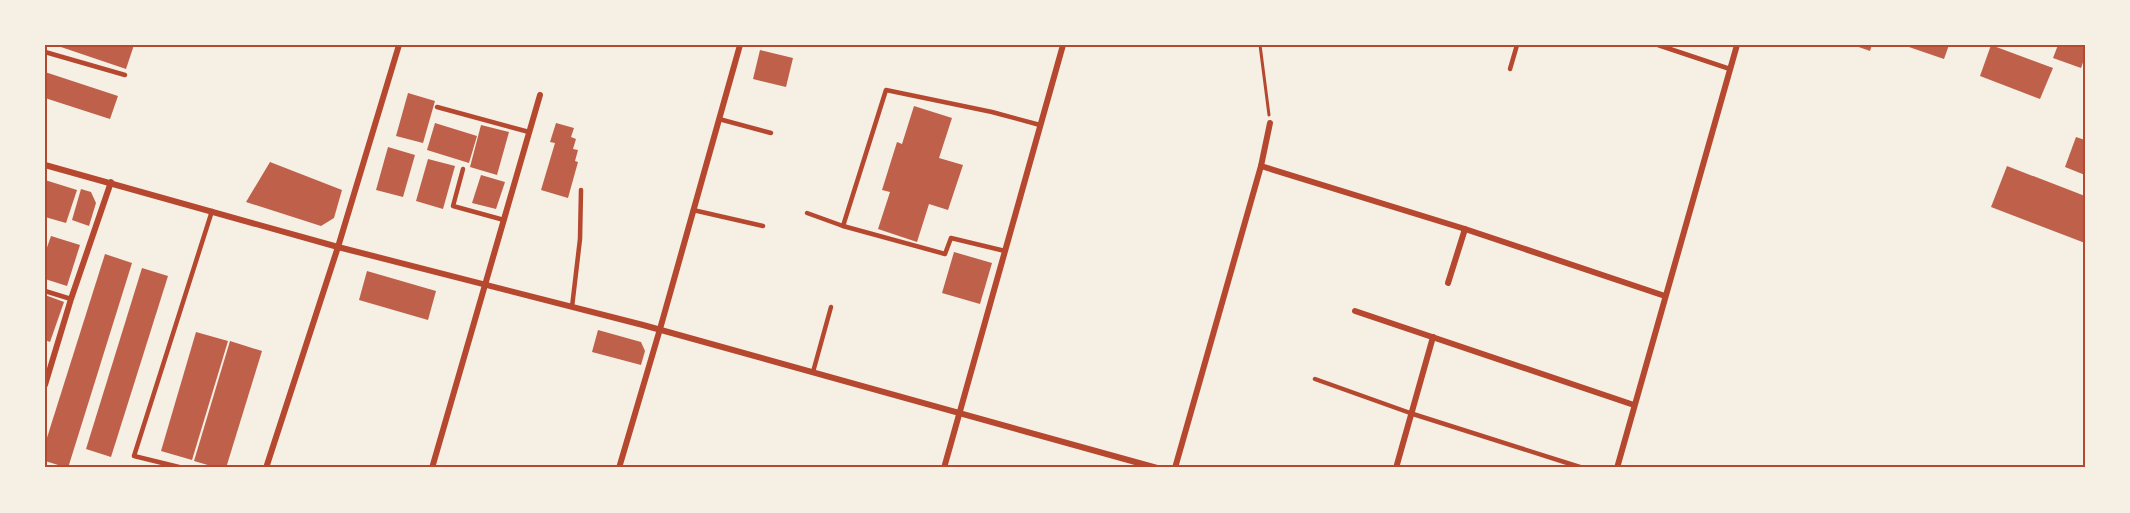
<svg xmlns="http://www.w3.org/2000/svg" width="2130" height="513" viewBox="0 0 2130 513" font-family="Helvetica,sans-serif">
	<rect width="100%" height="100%" fill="#f6efe4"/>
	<!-- building -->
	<g fill="#bf614a">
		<path d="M55,45h79l-8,24z"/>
		<path d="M1853,45h19l-2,6z"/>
		<path d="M1903,45h46l-5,14z"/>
		<path d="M1991,45l62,23 -13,31 -60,-23z"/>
		<path d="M2058,45h27v12l-4,11 -28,-10z"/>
		<path d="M760,50l33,8 -7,29 -33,-8z"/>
		<path d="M45,72l73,24 -8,23 -65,-21z"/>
		<path d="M408,93l27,8 -12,42 -27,-7z"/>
		<path d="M914,106l38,12 -13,40 24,7 -15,45 -19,-6 -12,38 -39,-13 12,-37 -8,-2 15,-48 5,2z"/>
		<path d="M435,123l42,13 -8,27 -42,-13z"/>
		<path d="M556,123l18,5 -3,9 5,2 -3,10 5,1 -3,11 3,1 -10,36 -27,-8 14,-47 -5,-1z"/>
		<path d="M481,125l28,7 -12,43 -27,-8z"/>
		<path d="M2076,137l9,3v35l-20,-8z"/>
		<path d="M388,147l27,8 -12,42 -27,-7z"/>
		<path d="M428,159l27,7 -12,43 -27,-8z"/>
		<path d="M270,162l72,28 -8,28 -13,8 -75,-24z"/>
		<path d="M2007,166l78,30v47l-94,-36z"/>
		<path d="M481,175l24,7 -9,27 -24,-6z"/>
		<path d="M45,180l32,10 -11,33 -21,-6z"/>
		<path d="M81,189l10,3 5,11 -7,23 -17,-6z"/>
		<path d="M51,236l29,9 -13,41 -22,-7v-26z"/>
		<path d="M954,252l38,11 -12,41 -38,-11z"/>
		<path d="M105,254l27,9 -64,205 -23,-7v-17z"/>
		<path d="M142,268l26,8 -57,181 -25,-8z"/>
		<path d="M367,271l69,20 -8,29 -69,-20z"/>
		<path d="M45,295l19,7 -14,40 -5,-2z"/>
		<path d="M598,330l43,12 4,9 -4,14 -49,-13z"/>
		<path d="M196,332l32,9 -36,119 -31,-9z"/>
		<path d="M230,341l32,10 -36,117h-8l-24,-7z"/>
	</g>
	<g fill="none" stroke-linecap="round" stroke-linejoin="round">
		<!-- path -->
		<path stroke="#b5482f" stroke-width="3" d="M1260,45l9,70"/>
		<!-- service -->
		<g stroke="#b5482f" stroke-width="4.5">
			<path d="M1658,45l72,24"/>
			<path d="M45,52l80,23"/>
			<path d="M1510,69l7,-24"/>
			<path d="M437,107l92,25"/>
			<path d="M719,119l52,14"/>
			<path d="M463,169l-10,37 51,14"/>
			<path d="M693,210l70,16"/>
			<path d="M807,213l36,13"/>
			<path d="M1005,251l-54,-13 -6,16 -102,-28 43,-136 106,22 48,13"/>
			<path d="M45,291l26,8"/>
			<path d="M572,307l8,-68 1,-49"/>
			<path d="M813,372l18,-65"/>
			<path d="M1315,379l98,35 170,54"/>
			<path d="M183,468l-49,-12 78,-245"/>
		</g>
		<!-- minor -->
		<g stroke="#b5482f" stroke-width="6">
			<path d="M45,165l293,82 305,78 514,143"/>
			<path d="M1261,166l204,63 200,67"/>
			<path d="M1448,283l17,-54"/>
			<path d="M1355,311l279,94"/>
			<path d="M45,385l26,-86 40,-117"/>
			<path d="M266,468l72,-221 61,-202"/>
			<path d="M432,468l108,-373"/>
			<path d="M619,468l41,-139 80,-284"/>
			<path d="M944,468l119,-423"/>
			<path d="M1175,468l86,-302 9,-43"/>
			<path d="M1396,468l37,-131"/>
			<path d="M1617,468l120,-423"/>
		</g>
	</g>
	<!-- border -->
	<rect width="2130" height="513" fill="none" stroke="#f6efe4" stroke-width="93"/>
	<rect x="46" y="46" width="2038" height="420" fill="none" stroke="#b5482f" stroke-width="2"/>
</svg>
